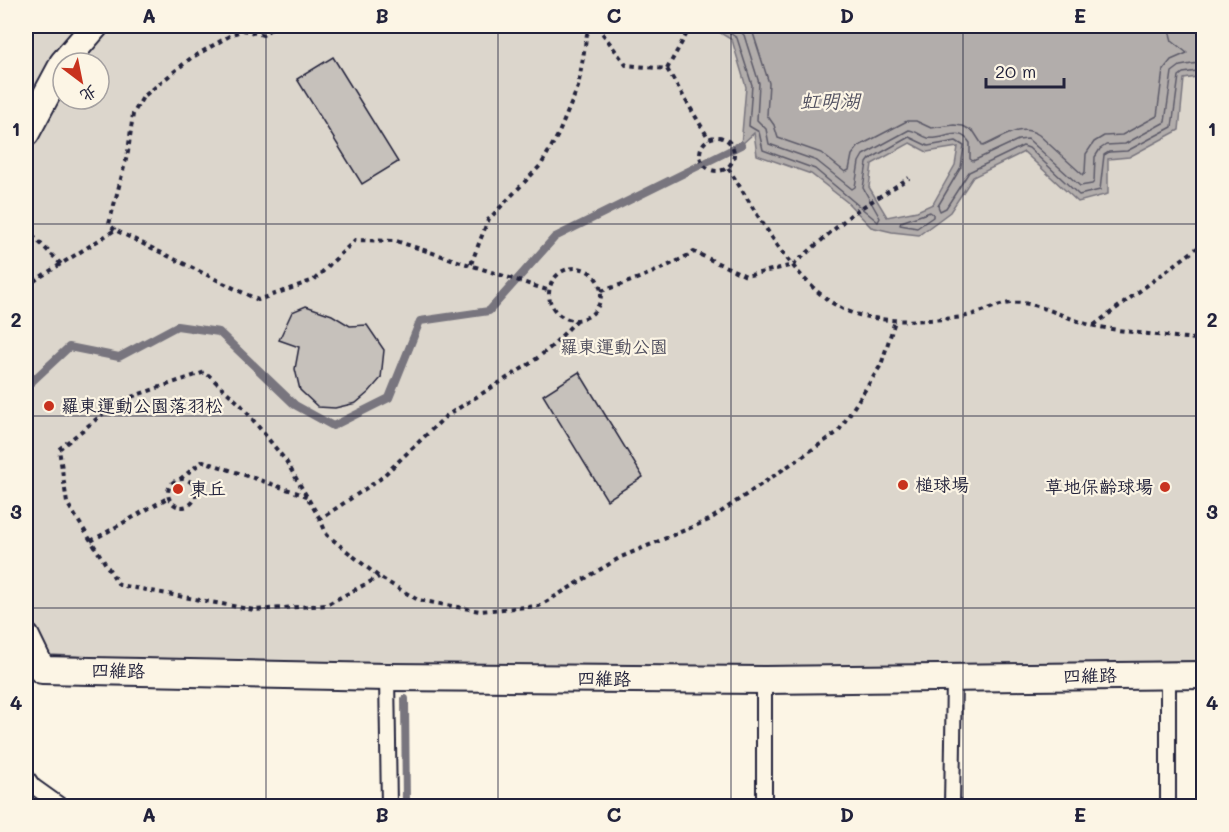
<svg xmlns="http://www.w3.org/2000/svg" width="1229" height="832" viewBox="0 0 1229 832" font-family="Mali,'LXGW WenKai TC',sans-serif">
	<rect width="100%" height="100%" fill="#fcf5e5"/>
	<filter id="ink" filterUnits="userSpaceOnUse"><feTurbulence type="fractalNoise" baseFrequency=".0167" numOctaves="2"/><feDisplacementMap in="SourceGraphic" scale="12" xChannelSelector="R" yChannelSelector="G"/><feConvolveMatrix kernelMatrix="1 2 1 2 8 2 1 2 1" color-interpolation-filters="sRGB"/></filter>
	<g filter="url(#ink)">
		<!-- green -->
		<path fill="#dcd6cc" stroke="#7f7c84" stroke-width="1.5" fill-rule="evenodd" d="M26,26h1177v635l-569,8h-335l-245,-14 -28,1zM63,63h36v36h-36z"/>
		<!-- water -->
		<path fill="#b2adab" stroke="#78757e" stroke-width="1.5" fill-rule="evenodd" d="M709,26h476l18,8v42l-19,3 -5,51 -50,27 -21,2v35l-30,8 -54,-50 -51,25 -23,35 -31,23 -27,-3 -21,-5 -24,-25 -36,-28 -54,-19 -3,-22 -13,12 5,-58 -14,-47zM910,143l17,9 31,-5 -3,18 -22,39 -16,7 -30,6 -18,-30 3,-23z"/>
		<g fill="none" stroke-linecap="round" stroke-linejoin="round">
			<!-- shore -->
			<g stroke="#5c5a68" stroke-width="1.5">
				<path d="M720,26l17,12 15,47 -3,41 10,6 4,18 52,19 63,53 2,-4 -17,-30 4,-25 3,-4 39,-22 19,9 28,-5 8,5 -3,21 -23,39 2,5 6,-3 23,-36 54,-26 6,2 50,47 21,-5 4,-35 5,-3 18,-1 45,-24 7,-51 4,-3 21,-3"/>
				<path d="M734,26l10,9 15,48 -2,37 9,9 3,15 48,17 35,28 3,-2 4,-25 4,-7 46,-25c8,1 12,6 19,8 16,3 31,-13 42,5v16l3,2 45,-21 10,-1 52,47 12,-2 2,-2 1,-25 5,-8 6,-4 19,-1 40,-22 7,-50 8,-6 24,-4"/>
				<path d="M749,26l4,7 16,50 -2,32 7,10 4,13 43,15 24,19 4,-2 3,-15 7,-9 48,-25h9l15,7 23,-3 9,1 11,6 9,14c18,-7 37,-24 56,-11l44,40 2,-3 1,-18 8,-12 10,-6 18,-1 35,-19 6,-46 8,-10 16,-7 -15,-12 -4,-15"/>
				<path d="M930,212l3,2v3l-16,11 -17,-3 1,-3z"/>
			</g>
			<!-- stream -->
			<g stroke="#78757e" stroke-width="8">
				<path d="M26,387l43,-40 50,10 58,-31 42,6 76,73 38,21 56,-28 31,-77 69,-10 66,-74 186,-92"/>
				<path d="M405,699l1,107"/>
			</g>
		</g>
		<!-- building -->
		<g fill="#c6c1bb" stroke="#22223b" stroke-width="1.5">
			<path d="M333,57l65,105 -36,22 -65,-105z"/>
			<path d="M306,306l26,9 18,11 17,-1 17,25 -3,28 -12,14 -13,11 -21,5 -17,-1 -18,-17 -5,-21 4,-22 -20,-7 13,-28z"/>
			<path d="M579,372l64,105 -36,23 -64,-105z"/>
		</g>
		<g fill="none" stroke-linecap="round" stroke-linejoin="round">
			<!-- service casing -->
			<g stroke="#22223b" stroke-width="18">
				<g id="service">
					<path d="M387,677l2,129"/>
					<path d="M26,776l7,10 28,20"/>
					<path d="M764,806v-126"/>
					<path d="M952,806l2,-128"/>
					<path d="M1168,806v-131"/>
				</g>
			</g>
			<!-- minor casing -->
			<g stroke="#22223b" stroke-width="30">
				<g id="minor">
					<path d="M63,63l32,-37"/>
					<path d="M26,133l37,-69"/>
					<path d="M26,637l16,33 345,7 377,3 440,-5"/>
				</g>
			</g>
			<!-- path -->
			<g stroke="#22223b" stroke-width="4" stroke-dasharray="4.5 4.5" stroke-linecap="butt">
				<path d="M597,26l29,39 41,4 42,70"/>
				<path d="M667,69l24,-43"/>
				<circle cx="717" cy="154" r="17"/>
				<path d="M728,168c31,47 73,132 131,147 30,8 64,6 95,3 20,-1 38,-13 57,-15 25,-3 59,18 84,23 35,7 73,10 109,14"/>
				<path d="M26,229l35,35"/>
				<path d="M115,230l-6,-6 19,-72 5,-38 10,-17 48,-39 42,-24 10,-4 20,5 11,-9"/>
				<path d="M471,264l17,-44 53,-55 17,-30 20,-48 9,-53 10,-8"/>
				<circle cx="575" cy="294" r="26"/>
				<path d="M26,286l89,-56 143,70 56,-20 41,-40 41,1 154,50"/>
				<path d="M601,291c33,-10 63,-22 93,-39l52,24 47,-11 60,-52 56,-35"/>
				<path d="M577,320l-26,27 -20,16 -85,53 -66,63 -60,40 7,16 52,42 39,23 62,11 59,-5 82,-49 88,-37 129,-88 43,-67 14,-44"/>
				<path d="M1094,325l110,-82"/>
				<path d="M180,479l23,-18 104,35"/>
				<circle cx="182" cy="493" r="14"/>
				<path d="M320,519l-34,-58 -45,-56 -36,-33 -86,29 -60,48 8,54 52,82 135,25 72,-5 53,-28"/>
				<path d="M91,541l78,-44"/>
			</g>
			<!-- service -->
			<use href="#service" stroke="#fcf5e5" stroke-width="14"/>
			<!-- minor -->
			<use href="#minor" stroke="#fcf5e5" stroke-width="26"/>
		</g>
	</g>
	<!-- grid -->
	<path fill="none" stroke="#22223b" stroke-width="1.5" stroke-opacity="0.55" d="M266,26v780M498,26v780M731,26v780M963,26v780M26,224h1178M26,416h1178M26,608h1178"/>
	<!-- markers -->
	<g fill="#c8321e" stroke="#fcf5e5" stroke-width="2">
		<circle cx="49" cy="406" r="6"/>
		<circle cx="903" cy="485" r="6"/>
		<circle cx="1165" cy="487" r="6"/>
		<circle cx="178" cy="489" r="6"/>
	</g>
	<g text-anchor="middle" stroke-width="4.5" stroke-linejoin="round" paint-order="stroke">
		<!-- park labels -->
		<g font-size="18" fill="#504f5f" stroke="#fcf5e5">
			<text x="614" y="353">羅東運動公園</text>
		</g>
		<!-- poi labels -->
		<g font-size="18" fill="#22223b" stroke="#fcf5e5" text-anchor="start">
			<text x="61" y="412">羅東運動公園落羽松</text>
			<text x="915" y="491">槌球場</text>
			<text x="1153" y="493" text-anchor="end">草地保齡球場</text>
			<text x="190" y="495">東丘</text>
		</g>
		<!-- street labels -->
		<g font-size="18" fill="#22223b" stroke="#fcf5e5">
			<text transform="translate(118 671) rotate(1)" y="6">四維路</text>
			<text transform="translate(1090 676) rotate(-1)" y="6">四維路</text>
			<text transform="translate(604 679) rotate(1)" y="6">四維路</text>
		</g>
		<!-- water labels -->
		<g font-size="20" font-style="italic" fill="#545362" stroke="#fcf5e5">
			<text x="830" y="108">虹明湖</text>
		</g>
	</g>
	<!-- margin -->
	<rect width="1229" height="832" fill="none" stroke="#fcf5e5" stroke-width="66"/>
	<!-- north arrow -->
	<g transform="translate(81 81) rotate(148)"><circle r="28" fill="#fcf5e5" stroke="#a5a1a1" stroke-width="1.5"/>
	<path d="M0-4.5L10 22L0 15L-10 22Z" fill="#c8321e"/>
	<text y="-9" font-size="16" font-weight="bold" text-anchor="middle" fill="#22223b">北</text>
	</g>
	<!-- scale -->
	<path d="M986 78v9h78v-9" fill="none" stroke="#22223b" stroke-width="3"/>
	<text x="995" y="78" font-size="18" fill="#22223b" stroke="#fcf5e5" stroke-width="4.5" paint-order="stroke">20 m</text>
	<rect x="33" y="33" width="1163" height="766" fill="none" stroke="#22223b" stroke-width="2"/>
	<g font-size="20" text-anchor="middle" font-weight="bold" fill="#22223b">
		<text x="149" y="23">A</text>
		<text x="382" y="23">B</text>
		<text x="614" y="23">C</text>
		<text x="847" y="23">D</text>
		<text x="1080" y="23">E</text>
		<text x="16" y="136">1</text>
		<text x="1212" y="136">1</text>
		<text x="16" y="327">2</text>
		<text x="1212" y="327">2</text>
		<text x="16" y="519">3</text>
		<text x="1212" y="519">3</text>
		<text x="16" y="710">4</text>
		<text x="1212" y="710">4</text>
		<text x="149" y="822">A</text>
		<text x="382" y="822">B</text>
		<text x="614" y="822">C</text>
		<text x="847" y="822">D</text>
		<text x="1080" y="822">E</text>
	</g>
</svg>
